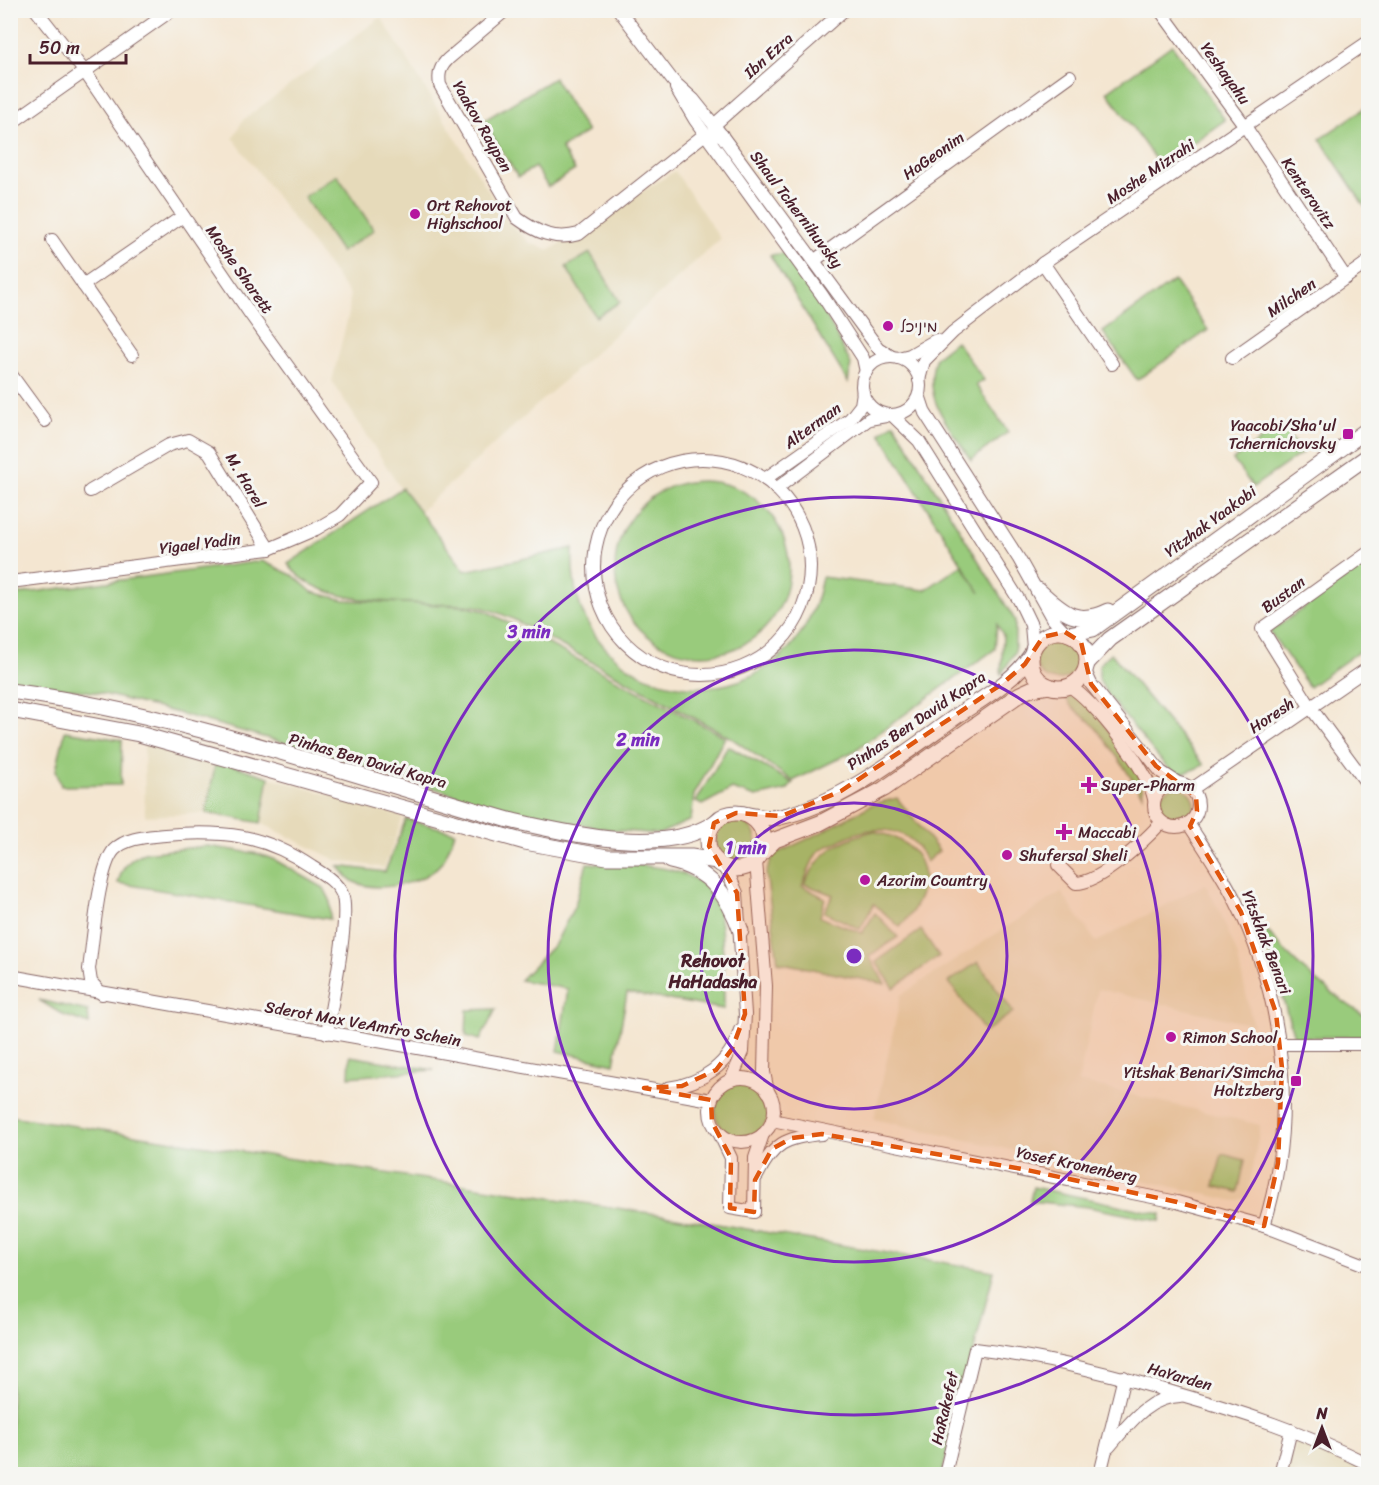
<svg xmlns="http://www.w3.org/2000/svg" width="1379" height="1485" viewBox="0 0 1379 1485" font-family="Sriracha,'Playpen Sans Hebrew',sans-serif">
	<rect width="100%" height="100%" fill="#f6f6f2"/>
	<filter id="ink" filterUnits="userSpaceOnUse"><feTurbulence type="fractalNoise" baseFrequency=".0167" numOctaves="2"/><feDisplacementMap in="SourceGraphic" scale="12" xChannelSelector="R" yChannelSelector="G"/><feConvolveMatrix kernelMatrix="1 2 1 2 8 2 1 2 1" color-interpolation-filters="sRGB"/></filter>
	<filter id="wash" filterUnits="userSpaceOnUse"><feTurbulence type="fractalNoise" baseFrequency=".008" numOctaves="4" result="noise"/><feDisplacementMap in="SourceGraphic" scale="24" xChannelSelector="R" yChannelSelector="G"/><feGaussianBlur stdDeviation="1.35" result="paint"/><feColorMatrix in="noise" values="0 0 0 0 0 0 0 0 0 0 0 0 0 0 0 0 0 1.4 0 .05"/><feComposite in="paint" operator="in"/></filter>
	<g filter="url(#wash)">
		<rect width="100%" height="100%" fill="#f4e6d1"/>
		<!-- built -->
		<g fill="#e6daba">
			<path d="M381,17l126,204 23,22 20,7 125,-79 45,68 -303,275 -85,-133 17,-68 1,-18 -117,-157 10,-18z"/>
			<path d="M144,740l72,20 -10,53 -61,3z"/>
			<path d="M269,777l134,40 -19,51 -48,-8 -75,-37z"/>
			<path d="M1205,884l15,28 17,42 16,71 -155,-36 -20,93 182,43 -12,72 -13,4 -361,-82 27,-124 160,-103 35,50z"/>
			<path d="M1297,1439l71,31v4h-82z"/>
		</g>
		<!-- green -->
		<g fill="#99cb7b" stroke="#727553" stroke-width="1.5">
			<path d="M1172,45l53,75 -65,46 -53,-74z"/>
			<path d="M554,78l33,54 -26,16 14,22 -27,17 -13,-20 -17,10 -35,-56z"/>
			<path d="M1368,106v98l-3,3 -45,-68z"/>
			<path d="M337,175l37,55 -33,22 -37,-55z"/>
			<path d="M590,253l30,49 -24,15 -30,-50z"/>
			<path d="M787,253l18,22 46,89 -3,18 -78,-127z"/>
			<path d="M1174,281l34,49 -71,50 -34,-48z"/>
			<path d="M956,341l28,39 -8,5 32,47 -37,28c-22,-35 -50,-60 -35,-103z"/>
			<path d="M894,423l121,197v32l-14,23 2,-40 -6,-11 -2,25 -141,102 -61,30 -62,-43 -218,-119c-12,-5 -26,-12 -39,-13 -54,-6 -152,6 -186,-42l114,-76 63,83 108,-23c-10,167 221,193 249,29l103,13 37,-25 18,28 -100,-160z"/>
			<path d="M1282,425l20,28 -49,34 -20,-27z"/>
			<circle cx="702" cy="568" r="87"/>
			<path d="M262,561l32,15 18,16 33,8 118,6 23,5 239,126 -31,58 -3,25 -32,14 -46,-4 -106,-19 -172,-54 -161,-45 -74,-19 -89,-12v-86z"/>
			<path d="M1368,562v83l-59,42 -39,-55z"/>
			<circle cx="1057" cy="658" r="22"/>
			<path d="M1111,653l93,112 -19,8h-11l-10,-9 -55,-67 -10,-17v-15z"/>
			<path d="M1074,697l17,8 51,75 1,16c-16,-23 -29,-47 -48,-69 -9,-11 -24,-16 -29,-29z"/>
			<path d="M65,731l57,9 -1,45 -60,1 -5,-16z"/>
			<path d="M728,746l65,37 -6,7 -31,7 -24,-8 -30,16 -6,-3z"/>
			<path d="M216,760l53,17 -8,46 -55,-10z"/>
			<circle cx="1176" cy="805" r="18"/>
			<path d="M897,798l42,53 -13,11c-15,-40 -59,-38 -91,-19 -5,2 -13,5 -17,9 -7,9 -11,24 -16,34l23,12 -5,19 42,16 13,-20 23,24 -29,19 16,28 -107,-22 -12,-89 7,-18 45,-21 55,-30z"/>
			<path d="M406,819l49,13c-4,10 -7,21 -13,30 -17,22 -63,31 -88,20 -6,-3 -11,-11 -16,-16l47,6z"/>
			<circle cx="736" cy="841" r="20"/>
			<path d="M873,831c58,12 65,55 27,96l-26,-23 -14,25 -36,-17 9,-17 -29,-11c18,-34 32,-43 69,-53z"/>
			<path d="M207,846l52,8 16,6 49,28 6,12v19l-212,-36c4,-16 11,-24 26,-30z"/>
			<path d="M587,863c37,2 113,-3 129,40 8,20 8,82 8,106l-97,-16 -13,71 -56,-13 10,-62 -48,-9 35,-36 20,-39z"/>
			<path d="M1249,905c30,48 72,83 119,113v19h-74l-24,-82z"/>
			<path d="M921,930l18,26 -45,32 -18,-26z"/>
			<path d="M978,962l35,50 -28,20 -36,-50z"/>
			<path d="M39,1000l49,11 1,13 -26,-9z"/>
			<path d="M496,1009l-16,31 -14,-4 1,-26z"/>
			<path d="M350,1056l84,14 -85,7z"/>
			<circle cx="742" cy="1110" r="27"/>
			<path d="M10,1116l666,101 318,54 -52,203h-931z"/>
			<path d="M1222,1154l23,6 -7,32 -24,-6z"/>
			<path d="M1033,1187l128,27 -1,7 -72,-14 -58,-6z"/>
		</g>
	</g>
	<g filter="url(#ink)">
		<g fill="none" stroke-linecap="round" stroke-linejoin="round">
			<!-- minor casing -->
			<g stroke="#866565" stroke-width="14">
				<g id="minor">
					<path d="M506,10l-58,49c-8,8 -10,15 -8,26l77,133c19,14 38,23 62,16l126,-100 17,1"/>
					<path d="M619,10l54,71 21,19 20,25 164,223 14,9"/>
					<path d="M1160,10l85,116 101,152"/>
					<path d="M676,88l19,32 127,175 41,63 3,14"/>
					<path d="M10,124l162,-114"/>
					<path d="M714,125l130,-115"/>
					<path d="M52,240l80,115"/>
					<path d="M815,260l255,-184"/>
					<path d="M1043,263l69,101"/>
					<path d="M83,285l100,-69"/>
					<circle cx="891" cy="386" r="29"/>
					<path d="M898,358l12,-3 26,-15"/>
					<path d="M1232,358l136,-96"/>
					<path d="M10,373l35,48"/>
					<path d="M919,380l5,-19 29,-29 90,-69 325,-221"/>
					<path d="M919,395l6,18 94,146 33,59 13,14"/>
					<path d="M893,416l26,25 100,159 12,25 2,23"/>
					<circle cx="702" cy="567" r="108"/>
					<path d="M765,479l85,-60 11,-14 2,-13"/>
					<path d="M776,489l93,-70 17,-3"/>
					<path d="M90,491l79,-46 19,-5 21,12 60,97"/>
					<path d="M1368,553l-106,76 49,79 57,77"/>
					<path d="M10,582l259,-33 47,-20 24,-14 31,-33 -120,-167 -166,-243 -49,-62"/>
					<path d="M1085,671l6,13 70,88 17,11"/>
					<path d="M1069,686c25,14 80,85 85,113"/>
					<circle cx="1176" cy="805" r="22"/>
					<path d="M1192,789l176,-121"/>
					<path d="M1188,823c16,25 33,49 46,75 51,100 64,220 30,328"/>
					<path d="M756,861l10,125 -2,86 4,20"/>
					<path d="M1058,865l18,18c25,0 68,-42 85,-60"/>
					<path d="M725,866l12,27 8,121 -2,38 -12,28"/>
					<path d="M10,976l701,124"/>
					<path d="M102,994l-11,-12 -2,-13c4,-27 9,-101 25,-119 13,-13 34,-13 51,-15 57,-5 99,-1 147,32 11,7 25,15 30,27 9,21 -11,112 -15,139"/>
					<path d="M1280,1044h88"/>
					<circle cx="742" cy="1110" r="32"/>
					<path d="M668,1088c34,-5 62,-23 72,-58"/>
					<path d="M772,1120l405,82 87,24 104,40"/>
					<path d="M720,1135l11,23 -1,50 24,4 1,-54 8,-24"/>
					<path d="M757,1176c16,-33 29,-39 65,-42"/>
					<path d="M1109,1447c20,-23 38,-50 71,-51"/>
					<path d="M945,1474l30,-125c69,8 134,24 200,44 67,19 131,40 193,71"/>
					<path d="M1100,1474l24,-97"/>
					<path d="M1280,1474l11,-44"/>
				</g>
			</g>
			<!-- major casing -->
			<g stroke="#866565" stroke-width="17">
				<g id="major">
					<path d="M1038,590c24,21 37,37 70,21"/>
					<circle cx="1059" cy="660" r="28"/>
					<path d="M1069,634l24,-5 275,-200"/>
					<path d="M1087,663l23,-24 258,-183"/>
					<path d="M10,691c171,23 334,82 499,129 57,13 154,37 205,3"/>
					<path d="M10,710l129,24 386,108 82,15h84l26,4"/>
					<circle cx="736" cy="841" r="28"/>
					<path d="M744,814c13,3 24,5 36,3 62,-13 127,-66 178,-102 25,-17 56,-34 73,-60"/>
					<path d="M762,853l13,-13 45,-17 64,-34 136,-95 11,-5 18,-3"/>
					<path d="M670,861c39,8 58,34 71,70"/>
				</g>
			</g>
			<!-- minor -->
			<use href="#minor" stroke="#fff" stroke-width="12"/>
			<!-- major -->
			<use href="#major" stroke="#fff" stroke-width="15"/>
		</g>
	</g>
	<!-- marked area -->
	<path fill="#e0560e" fill-opacity="0.2" stroke="#e0560e" stroke-width="4.5" stroke-dasharray="12 8" stroke-linejoin="round" d="M1065,632l16,10 10,42 65,82 40,30 1,15 -7,15 51,86 35,101 6,55 -4,95 -14,63 -87,-24 -155,-33 -200,-35 -30,4 -20,11 -17,31 -1,32 -24,-4 1,-50 -19,-36 -1,-22 -67,-12 38,-2 34,-16 16,-21 13,-35 -8,-121 -28,-47 5,-23 22,-10 46,3 59,-25 161,-107 23,-20 18,-27z"/>
	<!-- distance rings -->
	<g fill="none" stroke="#7b2cbf" stroke-width="3">
		<circle cx="854" cy="956" r="153"/>
		<circle cx="854" cy="956" r="306"/>
		<circle cx="854" cy="956" r="459"/>
	</g>
	<!-- markers -->
	<g fill="#b5179e" stroke="#f6f6f2" stroke-width="2">
		<circle cx="415" cy="214" r="6"/>
		<circle cx="888" cy="326" r="6"/>
		<rect x="1342" y="428" width="12" height="12" rx="3"/>
		<path d="M1086 776h6v6h6v6h-6v6h-6v-6h-6v-6h6z"/>
		<path d="M1061 823h6v6h6v6h-6v6h-6v-6h-6v-6h6z"/>
		<circle cx="1007" cy="855" r="6"/>
		<circle cx="865" cy="880" r="6"/>
		<circle cx="1171" cy="1037" r="6"/>
		<rect x="1290" y="1075" width="12" height="12" rx="3"/>
	</g>
	<g text-anchor="middle" stroke-width="6" stroke-linejoin="round" paint-order="stroke">
		<!-- street labels -->
		<g font-size="16" fill="#4a1f2b" stroke="#f6f6f2">
			<text transform="translate(768 55) rotate(-42)" y="6">Ibn Ezra</text>
			<text transform="translate(1226 73) rotate(54)" y="6">Yeshayahu</text>
			<text transform="translate(483 126) rotate(60)" y="6">Yaakov Raypen</text>
			<text transform="translate(933 155) rotate(-35)" y="6">HaGeonim</text>
			<text transform="translate(1150 171) rotate(-34)" y="6">Moshe Mizrahi</text>
			<text transform="translate(1309 193) rotate(56)" y="6">Kenterovitz</text>
			<text transform="translate(797 209) rotate(53)" y="6">Shaul Tchernihuvsky</text>
			<text transform="translate(240 269) rotate(55)" y="6">Moshe Sharett</text>
			<text transform="translate(1291 297) rotate(-35)" y="6">Milchen</text>
			<text transform="translate(812 425) rotate(-36)" y="6">Alterman</text>
			<text transform="translate(246 480) rotate(59)" y="6">M. Harel</text>
			<text transform="translate(1210 521) rotate(-36)" y="6">Yitzhak Yaakobi</text>
			<text transform="translate(200 543) rotate(-7)" y="6">Yigael Yadin</text>
			<text transform="translate(1283 594) rotate(-36)" y="6">Bustan</text>
			<text transform="translate(1271 715) rotate(-34)" y="6">Horesh</text>
			<text transform="translate(916 720) rotate(-34)" y="6">Pinhas Ben David Kapra</text>
			<text transform="translate(368 760) rotate(16)" y="6">Pinhas Ben David Kapra</text>
			<text transform="translate(1267 942) rotate(69)" y="6">Yitskhak Benari</text>
			<text transform="translate(363 1023) rotate(10)" y="6">Sderot Max VeAmfro Schein</text>
			<text transform="translate(1077 1164) rotate(12)" y="6">Yosef Kronenberg</text>
			<text transform="translate(1180 1376) rotate(16)" y="6">HaYarden</text>
			<text transform="translate(944 1408) rotate(-77)" y="6">HaRakefet</text>
		</g>
		<!-- poi labels -->
		<g font-size="16" fill="#4a1f2b" stroke="#f6f6f2" text-anchor="start">
			<text x="427" y="211">Ort Rehovot<tspan x="427" dy="18">Highschool</tspan></text>
			<text x="900" y="332">מיניכל</text>
			<text x="1336" y="431" text-anchor="end">Yaacobi/Sha'ul<tspan x="1336" dy="18">Tchernichovsky</tspan></text>
			<text x="1101" y="791">Super-Pharm</text>
			<text x="1078" y="838">Maccabi</text>
			<text x="1019" y="861">Shufersal Sheli</text>
			<text x="877" y="886">Azorim Country</text>
			<text x="1183" y="1043">Rimon School</text>
			<text x="1284" y="1078" text-anchor="end">Yitshak Benari/Simcha<tspan x="1284" dy="18">Holtzberg</tspan></text>
		</g>
		<!-- neighbourhood labels -->
		<g font-size="18" font-weight="bold" fill="#4a1f2b" stroke="#f6f6f2">
			<text x="713" y="967">Rehovot<tspan x="713" dy="21">HaHadasha</tspan></text>
		</g>
	</g>
	<circle cx="854" cy="956" r="9" fill="#7b2cbf" stroke="#f6f6f2" stroke-width="3"/>
	<g font-size="18" text-anchor="middle" font-weight="bold" fill="#7b2cbf" stroke="#f6f6f2" stroke-width="6" stroke-linejoin="round" paint-order="stroke">
		<text x="529" y="638">3 min</text>
		<text x="638" y="746">2 min</text>
		<text x="746" y="854">1 min</text>
	</g>
	<!-- margin -->
	<rect width="1379" height="1485" fill="none" stroke="#f6f6f2" stroke-width="36"/>
	<!-- north arrow -->
	<g transform="translate(1322 1428)" stroke="#f6f6f2" stroke-width="4.5" paint-order="stroke">
	<path d="M0-4.5L10 22L0 15L-10 22Z" fill="#4a1f2b"/>
	<text y="-9" font-size="16" font-weight="bold" text-anchor="middle" fill="#4a1f2b">N</text>
	</g>
	<!-- scale -->
	<path d="M30 54v9h96v-9" fill="none" stroke="#4a1f2b" stroke-width="3"/>
	<text x="39" y="54" font-size="18" fill="#4a1f2b" stroke="#f6f6f2" stroke-width="4.5" paint-order="stroke">50 m</text>
</svg>
